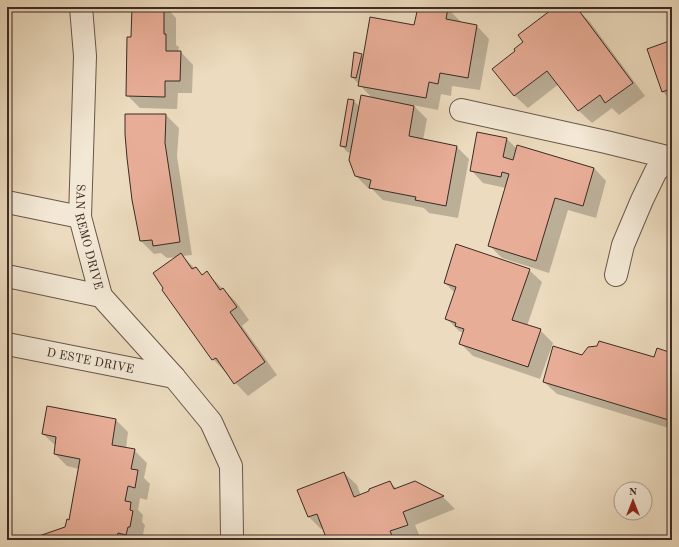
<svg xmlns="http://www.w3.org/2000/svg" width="679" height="547" viewBox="0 0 679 547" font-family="'Old Standard TT',serif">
	<rect width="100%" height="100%" fill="#ecdbbe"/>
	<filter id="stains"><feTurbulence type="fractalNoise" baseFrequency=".005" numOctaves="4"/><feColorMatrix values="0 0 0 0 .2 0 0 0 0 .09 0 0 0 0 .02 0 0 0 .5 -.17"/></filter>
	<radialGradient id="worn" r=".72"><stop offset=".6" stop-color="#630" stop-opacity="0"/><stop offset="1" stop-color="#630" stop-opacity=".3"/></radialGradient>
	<!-- shadow -->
	<g fill="#0003">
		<path d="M133,7h33l10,11v27l3,2 -1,5h3l12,13 -1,28h-14l-1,16 -37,-1 -13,-13 5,-57z"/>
		<path d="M419,7h19l10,2 12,12v2l17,3 12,13 -9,51 -28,-4 -1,10 -10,-2 -3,16 -25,-5 14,14 -4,21 34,7 12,12 -11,59 -29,-5 -5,-5 -41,-8 -11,-11h-3l-13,-13 -5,-23 -4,-1 -6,-7 8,-45 5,1 6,6 13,-8 -21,-22 9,-22 3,3 51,-31z"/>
		<path d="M556,7l21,2 13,13 55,74 -26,19 -7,-7 -20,15 -13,-12 -20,-27 -31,24 -13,-12 -22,-27 23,-18 9,-9 -5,-7z"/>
		<path d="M672,21v11l-4,-9z"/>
		<path d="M672,41v60l-9,-9z"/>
		<path d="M126,115h40l13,13 -2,28 15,99 -10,1 21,20 4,-3 29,29 13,18 -7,6 35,49 -29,21 -35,-37 -35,-102 -11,1 -6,-5 -7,1 -13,-13 -8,-41z"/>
		<path d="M478,133l29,6 10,10 77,19 12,13 -10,37 -28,-8 -19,63 -47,-15 -13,-13 17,-57 -23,-5 -12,-13z"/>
		<path d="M529,270l13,12 -15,44 13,4 13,13 -13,36 -67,-23 -13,-13 4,-10 -5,-2 -12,-12 8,-26 -10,-10z"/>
		<path d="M672,291v17l-2,-2z"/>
		<path d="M672,354v75l-115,-35 -13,-12 38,-26 73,2z"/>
		<path d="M116,420l12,12 -2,16 8,2 13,13 -3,15 6,6 -3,16 -7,-2 -2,12 5,5 -1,7 3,3 -3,14 -104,1 28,-12 4,-7 9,-52 -12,-3 -12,-12 1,-8 -13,-12z"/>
		<path d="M344,473l13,12 4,11 29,-14 7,7 18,-7 28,15 12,12 -40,16 5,12 -7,3h-85l-4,-12 -3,1 -13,-13z"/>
	</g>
	<!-- building -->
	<g fill="#e8ad97" stroke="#3b2b25">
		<path d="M132,7h32v27h2v17h15l-1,30h-15v16l-39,-1 1,-59h4z"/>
		<path d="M418,7l30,1 -2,11 31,6 -9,53 -28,-5 -2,11 -9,-2 -3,16 -68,-12 12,-69 44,8z"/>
		<path d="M555,7l22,1 56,75 -28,20 -5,-8 -22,16 -31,-40 -33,25 -22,-27 23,-18 -1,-2 9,-7 -5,-7z"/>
		<path d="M672,40v55l-2,-6 -8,3 -15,-43z"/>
		<path d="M354,52l8,2 -6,24 -5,-1z"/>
		<path d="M361,95l53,11 -5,30 48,10 -11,60 -31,-6 1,-3 -47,-9 2,-8 -16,-4 -6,-16z"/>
		<path d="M348,99l6,1 -8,47 -6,-1z"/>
		<path d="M125,114h41l-1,29 15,99 -27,4 -1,-6 -12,1 -8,-41 -5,-42 -2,-24z"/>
		<path d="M477,132l30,6 -4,19 10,3 4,-15 77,23 -11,38 -28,-8 -19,63 -48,-15 21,-72 -7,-2 -1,5 -31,-6z"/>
		<path d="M456,244l74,25 -18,51 29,9 -13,38 -69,-23 5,-15 -9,-3 1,-3 -11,-4 11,-32 -12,-4z"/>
		<path d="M181,253l11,16 4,-2 6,8 5,-4 13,19 3,-2 14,19 -7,5 35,50 -31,22 -18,-26 -4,2 -50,-70 1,-2 -10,-15z"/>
		<path d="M599,341l55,16 3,-9 15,5v68l-129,-39 10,-36 29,9 6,-8 9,-1z"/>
		<path d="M47,406l69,13 -4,26 23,4 -4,20 7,1 -3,18 -7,-2 -3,15 6,1 -1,8 3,1 -3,16h-2l-2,8 -8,-2 -2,7h-79l-1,-3 29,-10 2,-8 2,1 11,-61 -26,-5 2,-17 -14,-3z"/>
		<path d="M344,472l10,25 15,-6v-2l21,-8 4,8 21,-8 29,15 -41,16 5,13 -18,6 4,9h-67l-10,-26 -9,3 -11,-27z"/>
	</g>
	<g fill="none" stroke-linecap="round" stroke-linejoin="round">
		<!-- minor casing -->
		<g stroke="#67574b" stroke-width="24">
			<g id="minor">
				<path id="s1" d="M81,7l4,49 -5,161 21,79 73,81 37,45 20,44 1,70 -1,4"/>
				<path d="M461,110l145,32 65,16"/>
				<path d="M7,202l73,15"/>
				<path d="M616,275l7,-30 19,-45 14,-29 16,-14"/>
				<path d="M7,276l94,20"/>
				<path id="s2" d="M7,344l167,33"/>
			</g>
		</g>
		<!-- minor -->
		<use href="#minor" stroke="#f3e8d5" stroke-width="22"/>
	</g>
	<g text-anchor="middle" stroke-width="4" stroke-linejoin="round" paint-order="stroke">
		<!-- street labels -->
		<g font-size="12" fill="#3b2b25" stroke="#f3e8d5">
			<text dy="4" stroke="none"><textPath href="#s1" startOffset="231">SAN REMO DRIVE</textPath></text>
			<text dy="4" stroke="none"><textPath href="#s2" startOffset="85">D ESTE DRIVE</textPath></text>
		</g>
	</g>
	<!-- margin -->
	<rect width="679" height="547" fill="none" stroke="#ecdbbe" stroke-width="24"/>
	<rect x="8" y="8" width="663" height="531" fill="none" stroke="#3b2b25" stroke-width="2"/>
	<rect x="12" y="12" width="655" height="523" fill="none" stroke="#3b2b25"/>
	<!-- north arrow -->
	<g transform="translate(633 501)"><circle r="19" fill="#f3e8d5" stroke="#a99c8f"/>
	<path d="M0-3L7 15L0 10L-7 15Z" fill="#8f2418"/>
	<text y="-6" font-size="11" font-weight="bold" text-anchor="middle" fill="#3b2b25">N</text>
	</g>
	<rect width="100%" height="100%" filter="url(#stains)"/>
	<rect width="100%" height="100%" fill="url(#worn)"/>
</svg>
